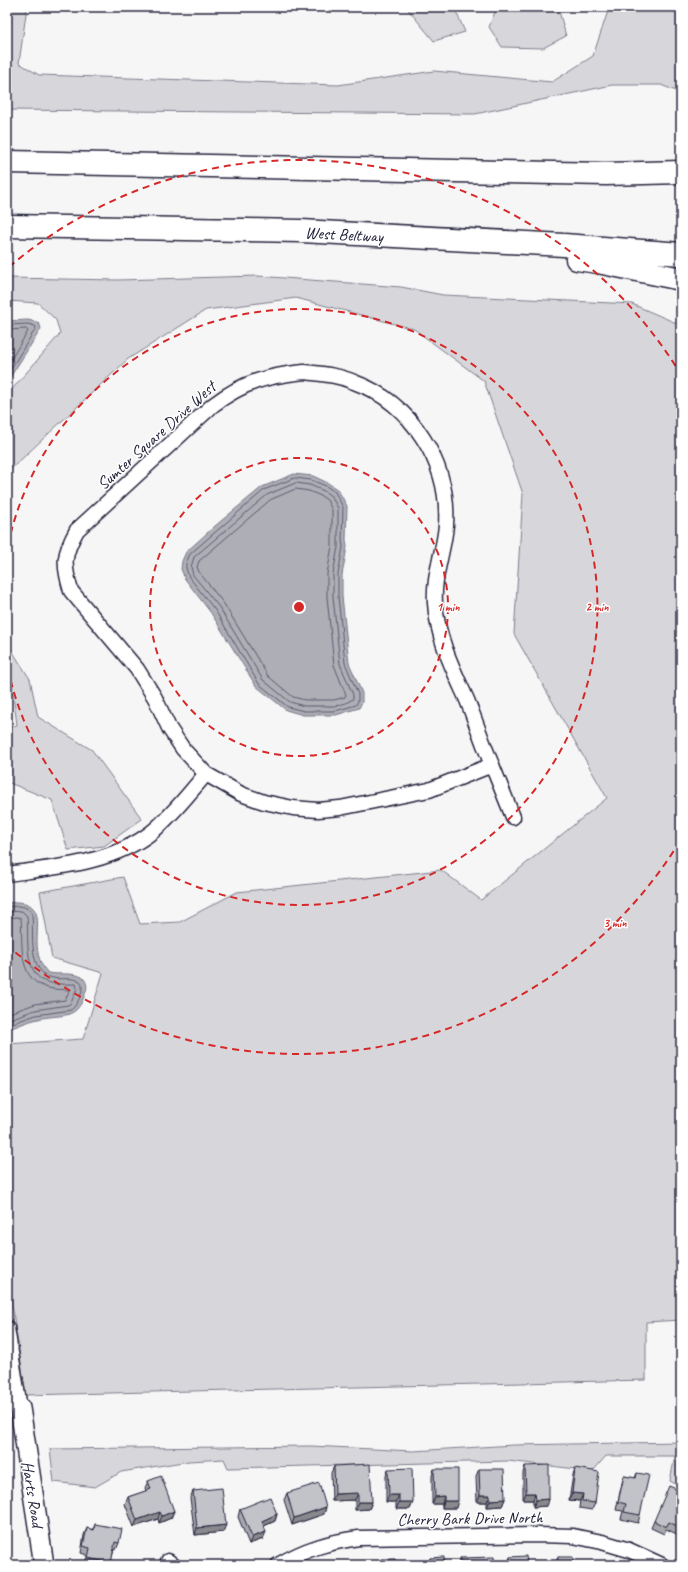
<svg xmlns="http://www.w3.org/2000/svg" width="688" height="1572" viewBox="0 0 688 1572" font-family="Caveat,sans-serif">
	<rect width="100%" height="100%" fill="#f6f6f7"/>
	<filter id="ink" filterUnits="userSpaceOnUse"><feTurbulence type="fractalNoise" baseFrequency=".025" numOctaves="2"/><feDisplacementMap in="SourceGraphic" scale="8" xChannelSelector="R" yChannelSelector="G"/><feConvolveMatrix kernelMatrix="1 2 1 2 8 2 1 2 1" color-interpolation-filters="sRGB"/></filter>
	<g filter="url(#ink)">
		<!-- green -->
		<g fill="#d7d7db" stroke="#7c7c8b">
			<path d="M7,7h20l-8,56 20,12 299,10 96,-14 118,11 41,-26 15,-45v-4h73v86l-20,-8h-49l-137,29 -468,-4z"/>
			<path d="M406,7h48l11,25 -31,9z"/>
			<path d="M497,7h64l-2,4 7,25 -23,12 -41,-1 -13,-20z"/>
			<path d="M258,276l143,11 42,8 189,9 49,21v995l-35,2v58l-620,15 -17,-109 -2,-242 76,-5 20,-66 -51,-15 -12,-66 83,-15 17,47 40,-2 57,-30 204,-22 40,30 126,-102 -93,-164 9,-140 -39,-113 -70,-52 -118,-31 -90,12 -78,49 -117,110 -4,8v-82l53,-61 -4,-14 -18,-17 -31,-2v-23l111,2z"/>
			<path d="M7,643l23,36 8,38 54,33 50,69 -38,27 -36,4 -16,-50 -45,-18v-53l10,-4 -6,-47 -4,-8z"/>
			<path d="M681,1442v45l-11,-6 5,-25h-69l-13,15 -85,-10 -280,7 -4,-9 -35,2 -68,11 -26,15 -41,-5 -4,-33 261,-3 102,5 101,-6z"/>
		</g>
		<!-- water -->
		<g fill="#aeaeb7" stroke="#767685">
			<path d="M28,320l9,2 3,3 1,4 -34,53v-61z"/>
			<path d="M294,474l19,2 15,7 10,7 9,16 -1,34 1,7 -5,28v21l7,67 13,30v9l-3,6 -23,7h-33l-17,-5 -30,-24 -45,-73 -26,-34 -4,-10 1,-8 4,-9 29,-26 47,-39z"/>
			<path d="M16,902c6,0 13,1 17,6 12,13 -6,43 15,65 11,2 24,-1 34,4 4,3 6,9 4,14 -9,31 -23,22 -48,28 -10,2 -20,7 -29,10h-2v-126z"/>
		</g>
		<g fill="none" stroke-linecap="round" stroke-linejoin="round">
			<!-- shore -->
			<g stroke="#5a5a6d" stroke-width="1">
				<path d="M7,325l21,-1 7,2 1,2 -29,47"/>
				<path d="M7,330l19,-1 2,2 -21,35"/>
				<path d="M295,478l16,2 15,6 9,6 8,15 -1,33 1,7 -5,27v22l7,67 13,31v7l-2,4 -21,6h-31l-16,-4 -29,-23 -44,-74 -26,-33 -3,-9v-5l4,-9 74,-64z"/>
				<path d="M296,483l14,2 14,6 7,5 7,12v39l-5,27v23l7,67 13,31v4l-7,4 -11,3h-31l-14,-4 -27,-22 -44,-73 -26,-32 -2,-8 3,-10 73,-62z"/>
				<path d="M296,489l13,2 12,5 6,4 5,10v36l-5,28v23l7,68 12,30 -1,2 -11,3h-29l-12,-3 -25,-21 -44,-72 -25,-32 -2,-5 2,-6 71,-61z"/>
				<path d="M7,907c10,-1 20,-3 25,7 2,19 -5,59 21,64 9,2 19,-1 27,3 6,8 -2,23 -9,29l-35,5 -29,10"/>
				<path d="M7,912l15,-1 5,5c2,19 -4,54 17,65 9,4 22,3 32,3l1,4 -6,15 -3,2 -33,5 -28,10"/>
				<path d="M7,918l10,-1 4,1c2,22 -4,58 22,68 8,4 16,3 25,4l1,2 -4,8 -30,4 -28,10"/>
			</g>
			<!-- street casing -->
			<g stroke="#22223b" stroke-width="17">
				<g id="street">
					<path d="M304,372c17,2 34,3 50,10 58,21 96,82 92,143 -2,26 -13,51 -11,78 2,34 18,66 32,97 9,22 16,44 25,65l-63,25 -89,18 -22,2 -25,-2 -29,-6 -23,-8 -35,-20 -23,-25 -14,-21 -14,-30 -18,-29 -66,-78c-8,-27 -8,-36 6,-61l136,-125c31,-23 53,-29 91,-33z"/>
					<path d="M492,765l21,52"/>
					<path d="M7,874c50,-7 104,-10 145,-42 21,-17 37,-39 54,-58"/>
					<path d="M7,1328l13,80"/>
					<path d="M168,1561l5,4"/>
					<path d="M278,1565c27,-16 51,-23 81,-27l179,-3 35,1 29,6 27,8 33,15"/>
				</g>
			</g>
			<!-- secondary casing -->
			<g stroke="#22223b" stroke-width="22">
				<path id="secondary" d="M20,1408l24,157"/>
			</g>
			<!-- highway casing -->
			<g stroke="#22223b" stroke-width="25">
				<g id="highway">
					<path d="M7,162l599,12 75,-2"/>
					<path d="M7,226l294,5 263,14 117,9"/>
					<path d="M577,259l21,3 83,17"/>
				</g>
			</g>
			<!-- street -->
			<use href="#street" stroke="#fff" stroke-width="14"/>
			<!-- secondary -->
			<use href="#secondary" stroke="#fff" stroke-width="19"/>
			<!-- highway -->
			<use href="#highway" stroke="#fff" stroke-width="22"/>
		</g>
		<!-- wall -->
		<g fill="#a7a7ad" stroke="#22223b">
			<path d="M334,1466l38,36 -3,7 -14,1v-10l-23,1 -1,-28z"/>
			<path d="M525,1466l24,33 -2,7 -14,1v-7h-10v-27z"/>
			<path d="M575,1468l20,35 -3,7 -13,-2 1,-7 -11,-1 4,-25z"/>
			<path d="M388,1469l25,33 -3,7h-14v-7h-10v-26z"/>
			<path d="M434,1469l22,39h-14v-4h-10v-28z"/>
			<path d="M479,1469l26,30 -3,7 -15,1v-5h-10l-1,-26z"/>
			<path d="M637,1473l3,42 -2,8 -17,-4 2,-8 -7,-1 6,-27 2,-7 11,2z"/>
			<path d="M148,1481l26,30 -3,7 -12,5 -1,-4 -24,8 -9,-23 3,-7 18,-6 -1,-3z"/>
			<path d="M193,1491l30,41 -28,3 -5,-37z"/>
			<path d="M681,1491v45l-15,-7 -2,5 -13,-6 3,-7z"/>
			<path d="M287,1493l39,14 -2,7 -32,11 -8,-25z"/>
			<path d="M240,1509l37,5 -2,7 -11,5 -1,13 -14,5 -11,-27z"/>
			<path d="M95,1524l24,19 -3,7 -2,-1 -4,16h-25l2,-10 -6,-2 3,-18 3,-7 6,2z"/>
			<path d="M510,1557l17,7 9,1h-28z"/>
			<path d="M558,1557l15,8h6h-24z"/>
			<path d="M430,1558l14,7h-16z"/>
			<path d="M460,1558l35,7h-38z"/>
		</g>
		<!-- shaded-wall -->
		<g fill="#88888d" stroke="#22223b">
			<path d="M358,1493l-3,7 -23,1 3,-7z"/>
			<path d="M526,1493h9l-2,7h-10z"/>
			<path d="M572,1493l11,1 -3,7 -11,-1z"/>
			<path d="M389,1495h10l-3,7h-10z"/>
			<path d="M480,1495h10l-3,7h-10z"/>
			<path d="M444,1496l-2,8h-10l3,-7z"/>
			<path d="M505,1499l-3,7 -15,1 3,-7z"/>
			<path d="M549,1499l-2,7 -14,1 3,-7z"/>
			<path d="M444,1501h14l-2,7h-14z"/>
			<path d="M358,1502h14l-3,7 -14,1z"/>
			<path d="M399,1502h14l-3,7h-14z"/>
			<path d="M326,1507l-2,7 -32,11 2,-7z"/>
			<path d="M174,1511l-3,7 -12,5 3,-7z"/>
			<path d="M160,1512l-2,7 -24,8 3,-7z"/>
			<path d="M277,1514l-2,7 -16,7 3,-7z"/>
			<path d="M226,1525l-3,7 -28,3 2,-7z"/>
			<path d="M266,1532l-3,7 -14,5 3,-7z"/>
		</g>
		<!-- building -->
		<g fill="#c2c2c9" stroke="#22223b">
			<path d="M370,1464l2,38h-14v-9l-23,1 -1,-28z"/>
			<path d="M549,1465v34l-13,1 -1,-7h-9l-1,-27z"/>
			<path d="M412,1468l1,34h-14v-7h-10l-1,-26z"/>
			<path d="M575,1468l24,4 -4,31 -13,-2 1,-7 -11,-1z"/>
			<path d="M434,1469h24v32h-14v-5l-9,1z"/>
			<path d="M479,1469h25l1,30 -15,1v-5h-10z"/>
			<path d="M637,1473l12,2 -9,40 -16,-3 2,-8 -8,-2 6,-26 12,2z"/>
			<path d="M161,1476l13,35 -12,5 -2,-4 -23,8 -9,-23 23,-8 -3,-8z"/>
			<path d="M319,1483l7,24 -32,11 -7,-25z"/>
			<path d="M669,1486l12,5v37l-12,-6 -3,5 -12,-6z"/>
			<path d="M222,1488l4,37 -29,3 -4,-37z"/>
			<path d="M270,1497l7,17 -15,7 4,11 -14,5 -12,-28z"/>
			<path d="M95,1524l27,5 -3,14 -4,-1 -4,21 -23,-5 2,-10 -7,-2 4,-18 7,2z"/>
			<path d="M526,1556l1,8h9v1h-25l-1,-8z"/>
			<path d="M444,1557v8h-18h4v-7z"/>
			<path d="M494,1557l1,8h-35v-7z"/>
			<path d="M558,1557h15v8h6h-22z"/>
			<path d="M381,1559h14v6h-24v-1h10z"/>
		</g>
	</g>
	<!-- distance rings -->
	<g fill="none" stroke="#d62828" stroke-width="2" stroke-dasharray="7 5">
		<circle cx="299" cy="607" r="149"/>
		<path d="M8 545A298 298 0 1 1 8 669"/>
		<path d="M680 841A447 447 0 0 1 9 947M9 267A447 447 0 0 1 680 373"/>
	</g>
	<g text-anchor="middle" stroke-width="3" stroke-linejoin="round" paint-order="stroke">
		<!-- street labels -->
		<g font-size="17" fill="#22223b" stroke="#fff">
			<text transform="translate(344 234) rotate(3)" y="6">West Beltway</text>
			<text transform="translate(156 435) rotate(-42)" y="6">Sumter Square Drive West</text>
			<text transform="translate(33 1494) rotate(81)" y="6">Harts Road</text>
			<text transform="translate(470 1518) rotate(-1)" y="6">Cherry Bark Drive North</text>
		</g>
	</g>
	<circle cx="299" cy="607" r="6" fill="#d62828" stroke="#fff" stroke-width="2"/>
	<g font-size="12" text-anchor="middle" font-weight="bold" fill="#d62828" stroke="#fff" stroke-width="3" stroke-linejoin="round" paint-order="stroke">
		<text x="448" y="611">1 min</text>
		<text x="597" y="611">2 min</text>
		<text x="615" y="927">3 min</text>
	</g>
	<!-- margin -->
	<rect width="688" height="1572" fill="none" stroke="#fff" stroke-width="24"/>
	<rect x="12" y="12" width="664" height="1548" fill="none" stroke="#22223b" stroke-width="1.5" filter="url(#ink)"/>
</svg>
